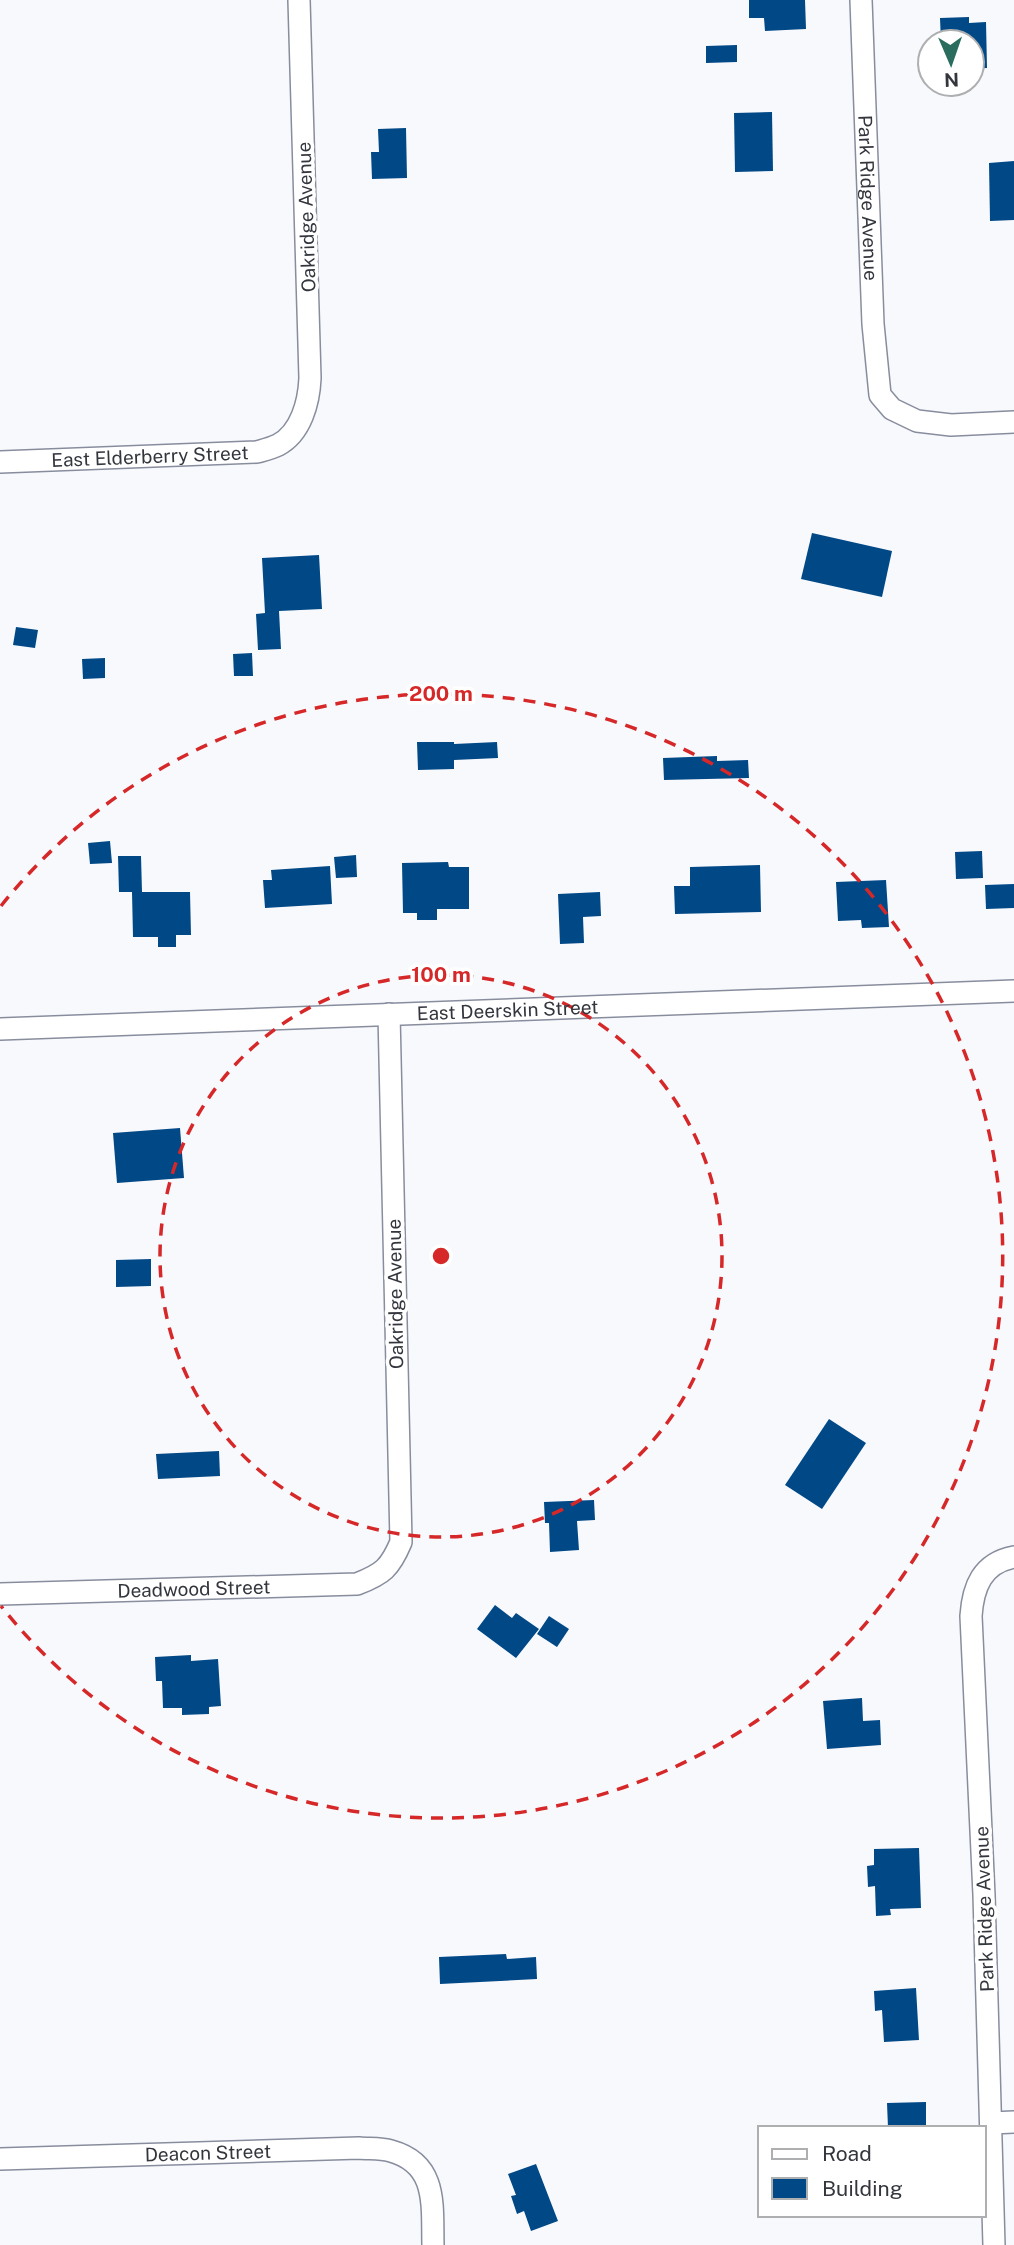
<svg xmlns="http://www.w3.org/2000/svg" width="1014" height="2245" viewBox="0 0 1014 2245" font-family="'Public Sans',sans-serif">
	<rect width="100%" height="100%" fill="#f8f9fd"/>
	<!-- building -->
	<g fill="#014886">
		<path d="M749,0h56l1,29 -41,2 -1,-13h-15z"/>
		<path d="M969,17v6l17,-1 1,46 -15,1v-27h-31l-1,-24z"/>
		<path d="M737,45v17l-31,1v-17z"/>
		<path d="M772,112l1,59 -38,1 -1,-59z"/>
		<path d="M406,128l1,50 -35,1 -1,-27h8l-1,-23z"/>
		<path d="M1014,161v59l-24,1 -1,-58z"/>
		<path d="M812,533l80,18 -10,46 -81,-18z"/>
		<path d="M319,555l3,54 -43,2 2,38 -23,1 -2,-36 9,-1 -3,-55z"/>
		<path d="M16,627l22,3 -3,18 -22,-3z"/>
		<path d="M252,653l1,23h-19l-1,-22z"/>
		<path d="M105,658v20l-22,1 -1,-20z"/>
		<path d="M417,742h37v2l43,-2 1,16 -44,2v9l-36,1z"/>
		<path d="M717,756v5l31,-1 1,18 -85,2 -1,-22z"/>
		<path d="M110,841l2,22 -22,1 -2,-21z"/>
		<path d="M982,851l1,27 -27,1 -1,-27z"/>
		<path d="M356,855l1,22 -21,1 -2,-21z"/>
		<path d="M118,856h23l1,36h-23z"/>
		<path d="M448,862l1,5h20v42h-32v11h-20v-7h-14l-1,-50z"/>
		<path d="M760,865l1,47 -86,2 -1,-28h16v-19z"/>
		<path d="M330,866l2,38 -67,4 -2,-28h9l-1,-10z"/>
		<path d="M886,880l3,47 -27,1 -1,-8 -23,1 -2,-39z"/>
		<path d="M1014,884v24l-28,1 -1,-24z"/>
		<path d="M132,892h58l1,43h-15v12h-18v-10h-25z"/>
		<path d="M600,892l1,24 -18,1 1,26 -24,1 -2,-50z"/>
		<path d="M180,1128l4,50 -67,5 -4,-50z"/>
		<path d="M151,1259v27l-35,1v-27z"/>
		<path d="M829,1419l37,24 -44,66 -37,-24z"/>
		<path d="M219,1451l1,25 -62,3 -2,-25z"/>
		<path d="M594,1500l1,20 -18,1 2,29 -29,2 -1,-29h-4l-1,-21z"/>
		<path d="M495,1605l17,13 4,-5 23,16 -23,29 -39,-29z"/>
		<path d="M549,1616l20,13 -12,18 -20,-13z"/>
		<path d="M191,1655v6l27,-2 3,47 -12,1v7l-27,1v-7h-19l-1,-27h-6l-1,-24z"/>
		<path d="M862,1698l1,23 17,-1 1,25 -54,4 -4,-48z"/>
		<path d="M919,1848l2,60 -31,1 1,6 -15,1 -1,-30 -7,1 -1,-21 7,-1v-16z"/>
		<path d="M506,1954l1,5 29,-2 1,22 -97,5 -1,-27z"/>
		<path d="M916,1988l3,52 -35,2 -2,-32 -7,1 -1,-20z"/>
		<path d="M926,2102v26h-38l-1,-25z"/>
		<path d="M536,2164l22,57 -27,10 -7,-20 -7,3 -6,-18 5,-1 -8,-21z"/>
	</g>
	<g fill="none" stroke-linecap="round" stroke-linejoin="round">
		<!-- street casing -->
		<g stroke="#888d9e" stroke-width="24">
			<g id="street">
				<path id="s1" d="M861,0l12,324 7,71 12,14 25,12 34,4 63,-3"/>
				<path id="s2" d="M0,462l257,-10c7,-2 15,-4 21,-7 23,-12 31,-43 32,-67l-11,-378"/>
				<path id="s3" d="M0,1029l1014,-38"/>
				<path id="s4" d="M0,1594l357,-10c26,-10 33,-16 44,-42l-12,-528"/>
				<path d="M991,2123l23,-1"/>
				<path id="s5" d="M0,2159l359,-11c10,1 22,0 32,3 47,13 41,54 42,94"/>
				<path d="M994,2245l-10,-350 -13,-279c2,-29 11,-53 43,-59"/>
			</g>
		</g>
		<!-- street -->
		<use href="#street" stroke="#fff" stroke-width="21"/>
	</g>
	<!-- distance rings -->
	<g fill="none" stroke="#d62828" stroke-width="3.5" stroke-dasharray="12 9">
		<circle cx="441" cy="1256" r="281"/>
		<path d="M1 906A562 562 0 1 1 1 1606"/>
	</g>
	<g text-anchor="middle" stroke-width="7" stroke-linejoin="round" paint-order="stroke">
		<!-- street labels -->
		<g font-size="19" fill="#33363d" stroke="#fff">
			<text dy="7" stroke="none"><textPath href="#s1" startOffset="198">Park Ridge Avenue</textPath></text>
			<text transform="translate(306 217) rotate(-92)" y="7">Oakridge Avenue</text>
			<text dy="7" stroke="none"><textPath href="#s2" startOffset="150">East Elderberry Street</textPath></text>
			<text dy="7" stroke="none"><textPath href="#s3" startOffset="508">East Deerskin Street</textPath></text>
			<text transform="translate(395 1294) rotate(-91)" y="7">Oakridge Avenue</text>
			<text dy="7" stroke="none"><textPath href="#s4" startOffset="194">Deadwood Street</textPath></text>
			<text transform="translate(984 1909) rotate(-92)" y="7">Park Ridge Avenue</text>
			<text dy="7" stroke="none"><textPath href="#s5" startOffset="208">Deacon Street</textPath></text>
		</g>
	</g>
	<circle cx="441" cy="1256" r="10" fill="#d62828" stroke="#fff" stroke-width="3.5"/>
	<g font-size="21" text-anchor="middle" font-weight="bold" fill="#d62828" stroke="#fff" stroke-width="7" stroke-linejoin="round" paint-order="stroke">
		<text x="441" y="701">200 m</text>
		<text x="441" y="982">100 m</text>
	</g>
	<!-- legend -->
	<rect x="758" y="2126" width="228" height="91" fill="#ffffff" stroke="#adafb1" stroke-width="2"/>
	<rect x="772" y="2149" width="35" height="10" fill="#ffffff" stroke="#adafb1" stroke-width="2"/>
	<text x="822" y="2161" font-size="21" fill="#33363d">Road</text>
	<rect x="772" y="2178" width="35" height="21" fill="#014886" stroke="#adafb1" stroke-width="2"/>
	<text x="822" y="2196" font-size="21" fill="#33363d">Building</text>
	<!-- north arrow -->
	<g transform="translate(951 63) rotate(178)"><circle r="33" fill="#ffffff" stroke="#adafb1" stroke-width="2"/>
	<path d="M0-5L12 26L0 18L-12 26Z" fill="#2a6d5f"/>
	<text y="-10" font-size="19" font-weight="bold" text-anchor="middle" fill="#33363d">N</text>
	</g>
</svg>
